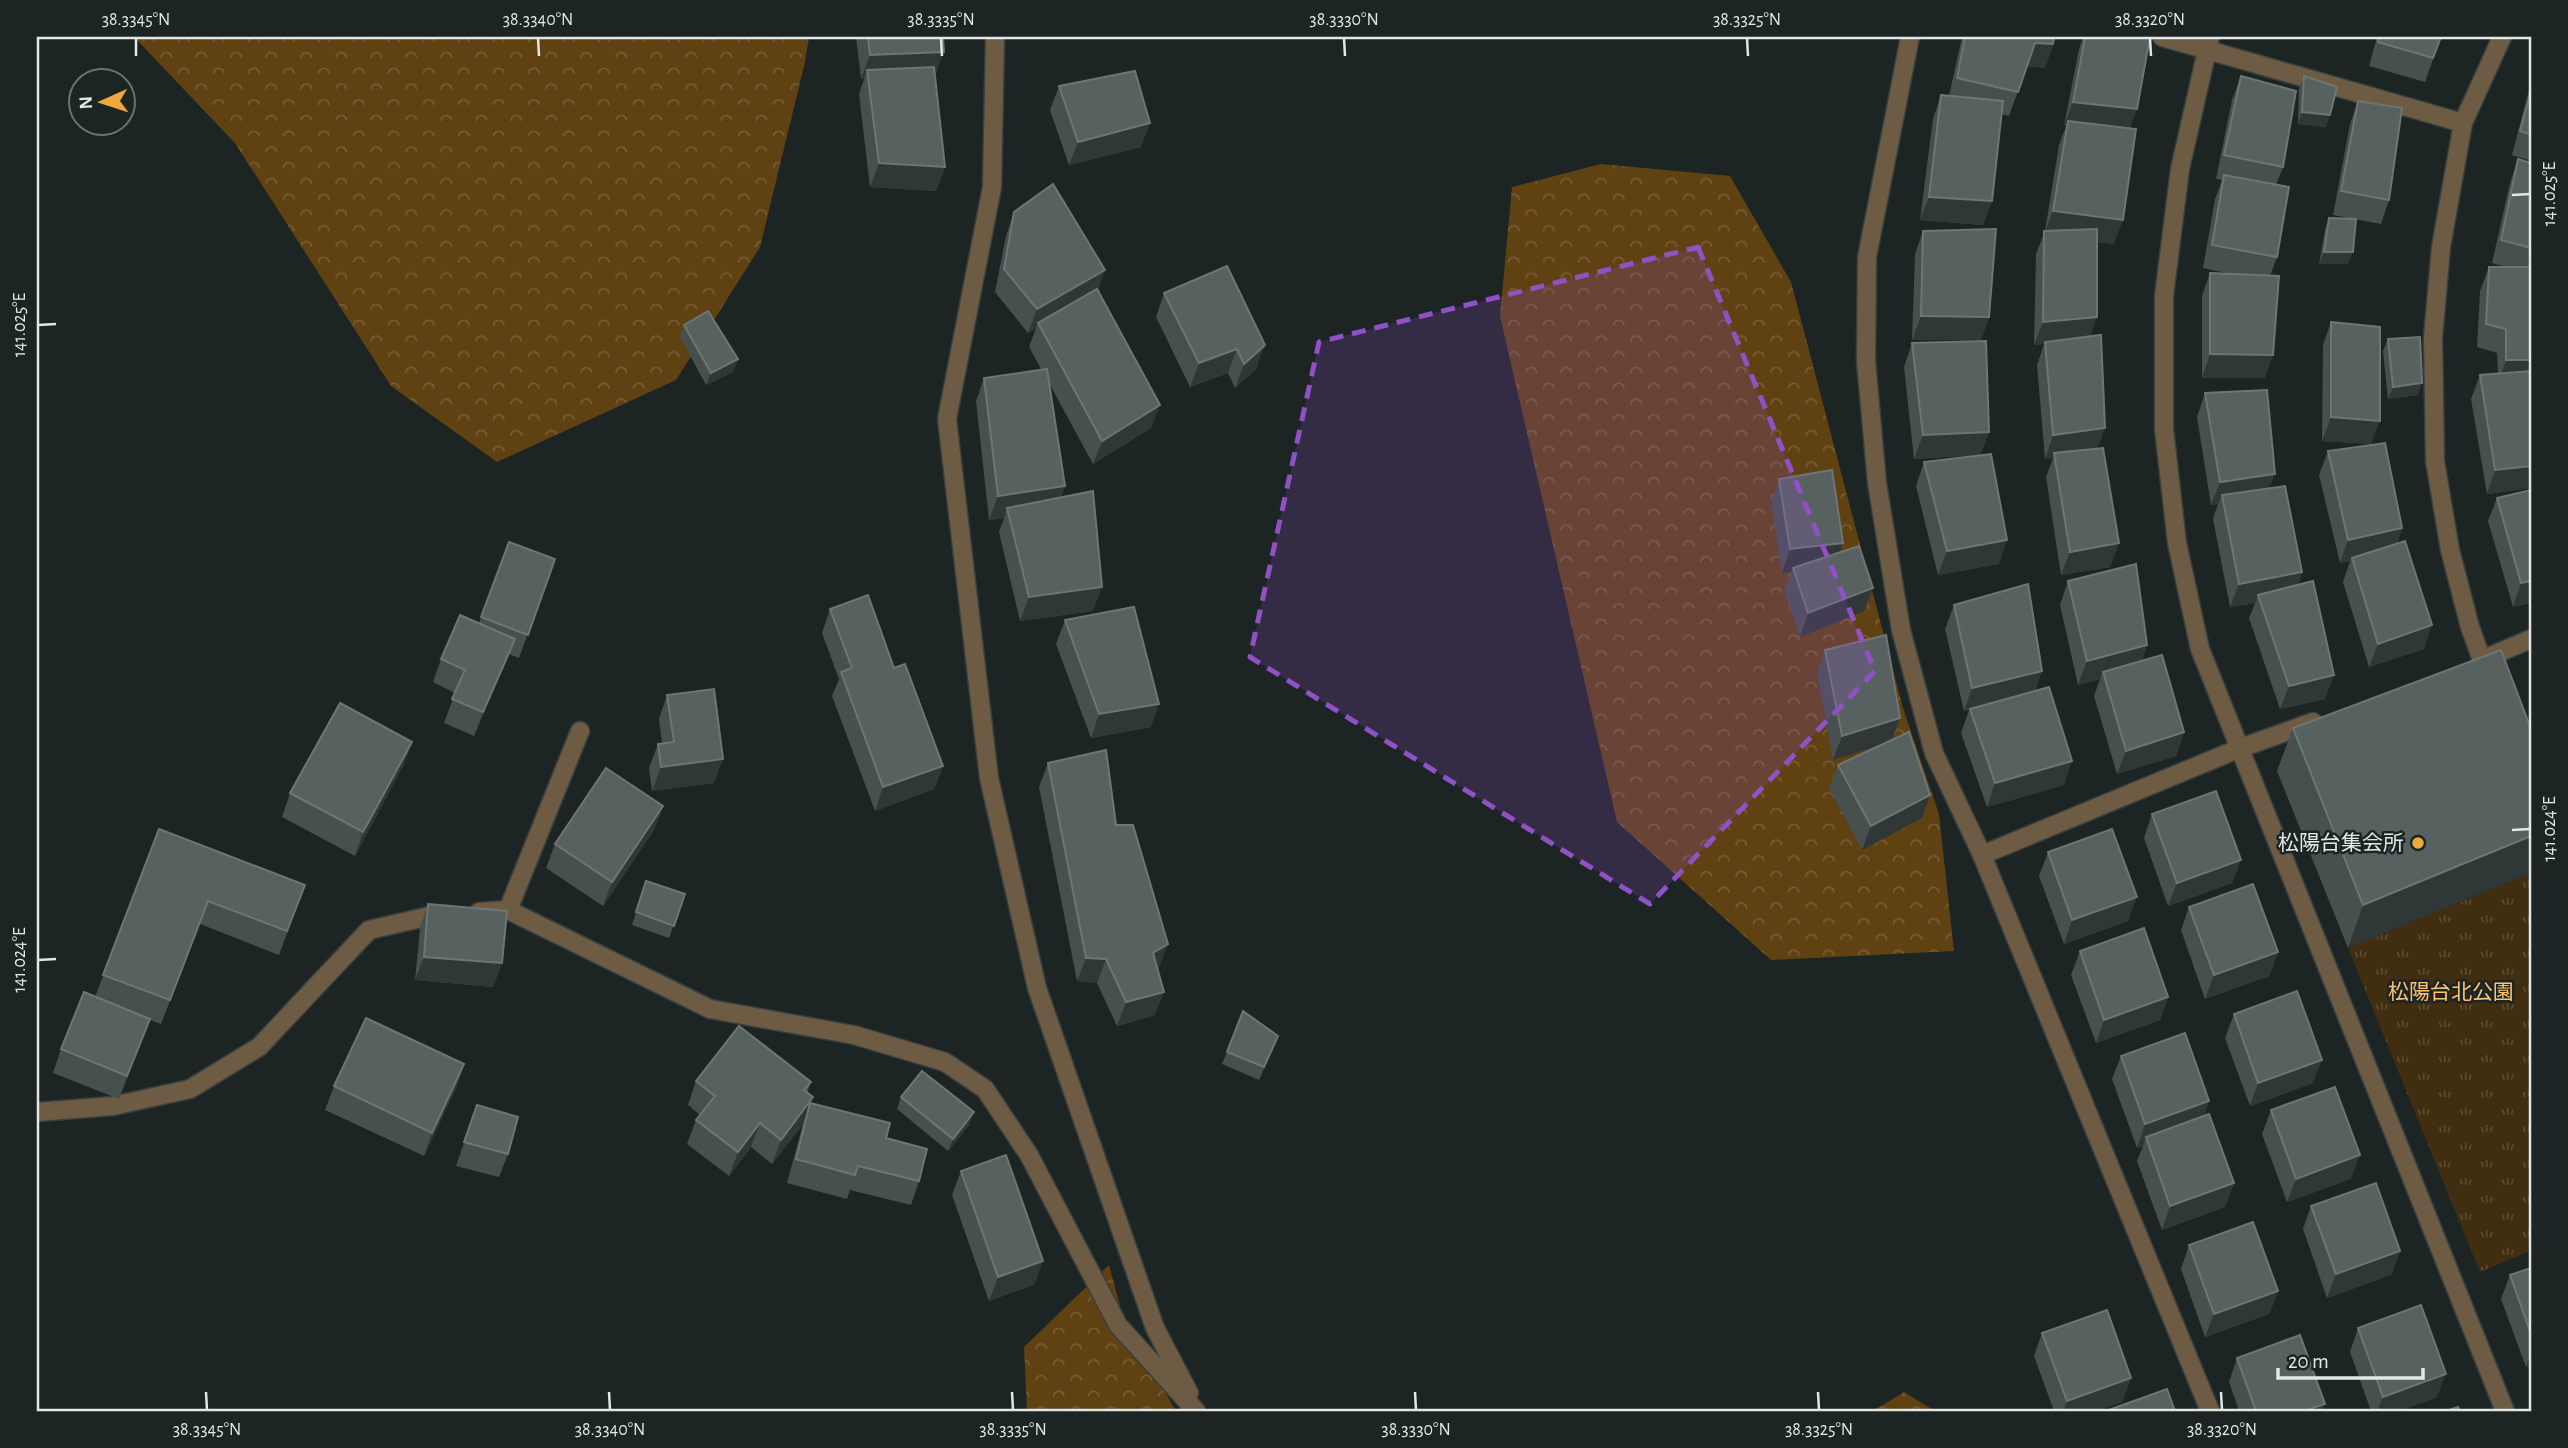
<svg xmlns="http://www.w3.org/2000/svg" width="2568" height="1448" viewBox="0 0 2568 1448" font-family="'Alegreya Sans','Noto Sans JP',sans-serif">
	<defs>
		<pattern id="forest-crowns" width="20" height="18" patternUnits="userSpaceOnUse" patternTransform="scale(1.75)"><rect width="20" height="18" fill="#604112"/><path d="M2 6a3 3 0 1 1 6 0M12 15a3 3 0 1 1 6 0" fill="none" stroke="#765c34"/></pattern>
		<pattern id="park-tufts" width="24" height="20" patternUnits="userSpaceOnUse" patternTransform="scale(1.75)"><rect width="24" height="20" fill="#412d0f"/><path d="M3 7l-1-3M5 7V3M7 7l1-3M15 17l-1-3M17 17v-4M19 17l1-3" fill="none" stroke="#5c4b32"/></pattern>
	</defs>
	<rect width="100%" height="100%" fill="#1c2424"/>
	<!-- forest -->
	<g fill="url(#forest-crowns)">
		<path d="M134,37h675l-4,25 -45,185 -84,133 -179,82 -106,-76 -156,-243z"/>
		<path d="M1601,164l129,12 61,106 112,426 36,106 15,137 -183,9 -154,-138 -117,-506 12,-129z"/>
		<path d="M1109,1265l15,55 52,91h-149l-3,-64z"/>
		<path d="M1904,1392l31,19h-62z"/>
	</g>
	<!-- park -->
	<path fill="url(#park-tufts)" d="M2531,873v378l-51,21 -132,-324z"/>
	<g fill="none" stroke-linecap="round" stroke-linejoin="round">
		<!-- minor casing -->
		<g stroke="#383f3f" stroke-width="21">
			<g id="minor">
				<path d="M995,37l-3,150 -45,232 42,359 48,210 118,340 34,65"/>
				<path d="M1910,37l-43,220 -1,104 11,122 24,147 33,123 48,102 228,556"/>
				<path d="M2162,37l301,86"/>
				<path d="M2210,37l-30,132 -16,127v133l13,114 23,106 305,762"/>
				<path d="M2481,660l50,-21"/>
				<path d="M2488,677l-18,-50 -20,-77 -15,-89 -2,-123 8,-91 22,-124 39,-86"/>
				<path d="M1982,855l256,-106 75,-27"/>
				<path d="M508,910l72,-179"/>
				<path d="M479,912l29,-2 202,99 144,26 91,27 40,27 44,66 89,170 78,86"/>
				<path d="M37,1112l76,-6 77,-17 69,-42 110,-117 61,-14 18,-1"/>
			</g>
		</g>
		<!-- minor -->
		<use href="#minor" stroke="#6d5b44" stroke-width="18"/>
	</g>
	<!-- wall -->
	<g fill="#47504f">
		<path d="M856,37h87l-8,39 10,91 -9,24 -66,-4 -11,-93 5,-15h-3z"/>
		<path d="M1962,37h92l-1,7 -8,24 -18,-2 -18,50 -8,-2 -9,87 -9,24 -63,-5 13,-101 8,-24 8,1z"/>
		<path d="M2083,37h67l-20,91 -16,116 -17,-2 -7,94 15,92 -8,20 22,95 -9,24 -49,8 -15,-98 7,-19 -8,1 -8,-94 7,-21 -10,1 2,-91 9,-23 14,-86 7,-19h-2l15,-77z"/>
		<path d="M2377,37h64l-16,45 -56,-16z"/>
		<path d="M2241,76l42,91 -7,18 1,72 -7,19 -5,102h-63v-82l8,-23 21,1 -28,-6 12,-69 7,-19 -6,-1 16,-79z"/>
		<path d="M2304,76l22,51 -28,-3 1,-36z"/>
		<path d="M2531,82v79l-19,-6z"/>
		<path d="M1059,86l82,61 -72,18 -19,-55z"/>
		<path d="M2358,101l31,99 -8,24 -48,-9 17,-91z"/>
		<path d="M2518,159l13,4v325l-44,6 -16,-95 9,-24 18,-1 -1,-21 -20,-6 3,-56 9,-24h17l-14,-4 18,-80z"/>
		<path d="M1014,212l84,79 53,137 -58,36 -44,-81 16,103 -4,11 32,114 -73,10 -21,-89 5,-14 -15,2 -13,-119 8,-23 57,-9 -12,-22 7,-19 -8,5 -33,-41 11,-56z"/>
		<path d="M2329,218l19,46h-29l6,-34z"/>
		<path d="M1923,231l66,86 -8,23h-69l3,-86z"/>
		<path d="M1227,266l29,103 -21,19 -7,-15 -38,14 -34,-70 8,-24z"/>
		<path d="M2331,322l40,122 -49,-3 1,-96z"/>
		<path d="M684,325l54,34 -5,13 -27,13 -26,-48z"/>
		<path d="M2388,339l30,56 -30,4 -5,-48z"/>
		<path d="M1912,343l77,89 -9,23 -66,4 -10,-92z"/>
		<path d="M2205,393l64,95 33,84 -4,13 27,114 -45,10 -31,-91 6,-15 -25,4 -17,-88 5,-15 -7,1 -14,-88z"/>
		<path d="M2328,451l74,77 -5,16 27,105 -55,18 -26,-85 7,-21 -10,2 -21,-88z"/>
		<path d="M1924,462l75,102 -61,11 -22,-89z"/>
		<path d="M1779,479l64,64 -3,9 33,36 -9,23 -64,26 -16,-46 7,-19 -9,1 -11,-70z"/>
		<path d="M2497,498l34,105 -18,4 -25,-86z"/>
		<path d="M509,542l46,17 -36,99 -10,-4 -35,82 -30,-13 11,-30 -22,-11 8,-23 38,-36z"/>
		<path d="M2068,581l79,64 -5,16 42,71 -8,24 -59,18 -23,-78 6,-17 -22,6 -18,-80z"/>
		<path d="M1954,605l81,86 29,94 -77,22 -26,-74 8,-23 -5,1 -19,-82z"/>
		<path d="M830,609l64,59 49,98 -9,23 -59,22 -43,-115 7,-17 -17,-46z"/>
		<path d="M1065,620l86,107 -60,11 -35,-94z"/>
		<path d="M1825,650l75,68 -8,22 30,78 -60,32 -33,-62 9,-23 43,-20 -48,15 -16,-87z"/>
		<path d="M667,695l47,88 -62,8 -3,-23 9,-24 4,-1 -3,-24z"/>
		<path d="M2293,728l238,1 -183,219 -71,-177z"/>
		<path d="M412,742l-9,24 -48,90 -73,-39 8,-24z"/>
		<path d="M1048,763l68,62 43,143 -1,1 -3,46 -38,11 -20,-43 -20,-2 -38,-194z"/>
		<path d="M663,806l-9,24 -51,76 -57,-38 9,-24z"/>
		<path d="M2152,814l89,46 -9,23 -64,23 -24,-68z"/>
		<path d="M159,829l146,56 -26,70 -79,-31 -39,100 -11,-4 -31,79 -66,-26 8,-24 34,-52z"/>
		<path d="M2048,852l80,69 -64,23 -25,-68z"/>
		<path d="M646,881l39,13 -16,44 -37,-13z"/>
		<path d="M428,904l74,59 -9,24 -78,-7 5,-52z"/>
		<path d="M2189,907l89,45 -9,24 -64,23 -24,-69z"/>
		<path d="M2080,951l88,46 -8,23 -64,23 -25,-68z"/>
		<path d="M2234,1014l79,69 -63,23 -25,-68z"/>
		<path d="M1273,1048l-14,32 -37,-16 5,-12z"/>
		<path d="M2121,1056l83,60 30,67 -9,24 -63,23 -25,-69 6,-15 -6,2 -25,-69z"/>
		<path d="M464,1064l-8,24 -32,68 -99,-46 9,-24z"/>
		<path d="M696,1081l115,1 -4,11 6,4 -2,6 75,35 33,43 -8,24 -61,-15 -3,9 -60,-16 16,-59 -31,40 -21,-17 -22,29 -42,-32 9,-24 4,-5 -12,-10z"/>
		<path d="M901,1097l68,28 -21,26 -51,-42z"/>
		<path d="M477,1105l31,49 -9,23 -43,-11z"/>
		<path d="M2271,1110l80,69 -64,23 -25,-68z"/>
		<path d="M961,1171l74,113 -46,17 -37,-106z"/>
		<path d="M2311,1206l89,45 -9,24 -64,23 -24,-69z"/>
		<path d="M2189,1245l89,46 -9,23 -64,23 -24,-68z"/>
		<path d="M2531,1268v98l-5,1 -25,-68 9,-24z"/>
		<path d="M2358,1328l79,69 -38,14h-28l-21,-59z"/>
		<path d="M2042,1333l89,45 -9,24 -26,9h-42l-20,-55z"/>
		<path d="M2237,1358l85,53h-83l-10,-29z"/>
	</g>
	<!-- shaded-wall -->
	<g fill="#2f3837">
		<path d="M2035,43l18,1 -8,24 -18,-2z"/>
		<path d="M944,52l-9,24 -68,-6 -3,9h-3l9,-24z"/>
		<path d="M2073,102l64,7 -9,24 -60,-12 -2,5h-2z"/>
		<path d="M2302,112l28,3 -4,12 -28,-3z"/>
		<path d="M1150,123l-9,24 -72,18 9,-23z"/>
		<path d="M879,163l66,4 -9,24 -66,-4z"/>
		<path d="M1929,197l63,4 -9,24 -63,-5z"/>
		<path d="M2053,211l70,9 -9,24 -70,-9z"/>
		<path d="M2324,252h29l-5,12h-29z"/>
		<path d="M1105,270l-8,24 -59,29 -2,5 -8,5 9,-24z"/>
		<path d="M1921,316l68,1 -8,23h-69z"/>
		<path d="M2097,317l-8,23 -44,2 -1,2 -10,1 9,-23z"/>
		<path d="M1265,345l-9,24 -21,19 9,-24z"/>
		<path d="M1237,349l-9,24 -38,14 9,-24z"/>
		<path d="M2210,354l63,1 -8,23h-63z"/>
		<path d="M738,359l-5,13 -27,13 5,-12z"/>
		<path d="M2506,360h25v23l-33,1z"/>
		<path d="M2422,383l-4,12 -30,4 5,-12z"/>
		<path d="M1160,405l-9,23 -58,36 9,-23z"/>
		<path d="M2331,417l49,4 -9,23 -49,-3z"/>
		<path d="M2105,428l-9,24 -42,1 -1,5 -8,1 8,-24z"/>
		<path d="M1989,432l-9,23 -66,4 9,-24z"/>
		<path d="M2531,466v22l-44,6 8,-24z"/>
		<path d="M2275,474l-9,23 -44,-2 -4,9 -7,1 9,-23z"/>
		<path d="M1065,486l-9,23 -49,-1 -3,10 -15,2 9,-24z"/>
		<path d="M2402,528l-8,24 -42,6 -2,3 -10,2 8,-23z"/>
		<path d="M2007,540l-8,24 -61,11 9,-24z"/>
		<path d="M1843,543l-8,24 -42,1 -2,4 -9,1 8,-24z"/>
		<path d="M2119,543l-9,24 -49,8 9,-23z"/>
		<path d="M2302,572l-8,24 -36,-1 -3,8 -25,4 9,-23z"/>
		<path d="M2531,581v22l-18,4 8,-24z"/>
		<path d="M1102,587l-9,24 -73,10 9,-24z"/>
		<path d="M1873,588l-9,23 -64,26 8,-24z"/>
		<path d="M2432,625l-8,24 -55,18 9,-23z"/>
		<path d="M515,639l-9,24 -32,73 9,-24z"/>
		<path d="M2147,645l-8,24 -36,3 -3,7 -22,6 9,-24z"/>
		<path d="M2042,671l-8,24 -70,16 8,-23z"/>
		<path d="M2334,675l-9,24 -45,10 9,-23z"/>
		<path d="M1159,704l-8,23 -60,11 8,-24z"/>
		<path d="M1900,718l-9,24 -58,18 9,-24z"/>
		<path d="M2184,732l-8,24 -59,18 9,-23z"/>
		<path d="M412,742l-9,24 -48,90 8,-24z"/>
		<path d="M723,759l-9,24 -62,8 9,-24z"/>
		<path d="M2072,761l-8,24 -77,22 8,-24z"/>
		<path d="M943,766l-9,23 -59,22 8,-24z"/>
		<path d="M1930,795l-8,23 -60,32 9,-24z"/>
		<path d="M663,806l-9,24 -51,76 9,-24z"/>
		<path d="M2531,836v37l-183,75 15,-43z"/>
		<path d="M2241,860l-9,23 -64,23 9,-23z"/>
		<path d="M2137,897l-9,24 -64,23 8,-24z"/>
		<path d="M1168,944l-9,24 -15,8 9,-23z"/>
		<path d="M2278,952l-9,24 -64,23 9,-24z"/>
		<path d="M424,957l78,6 -9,24 -78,-7z"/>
		<path d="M1086,958l20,1 -9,24 -20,-2z"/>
		<path d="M1164,992l-9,23 -38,11 9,-24z"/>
		<path d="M2168,997l-8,23 -64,23 8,-23z"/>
		<path d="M150,1019l-9,23 -22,57 8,-23z"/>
		<path d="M2322,1060l-9,23 -63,23 8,-23z"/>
		<path d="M464,1064l-8,24 -32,68 8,-23z"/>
		<path d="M813,1097l-10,27 -31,40 9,-24z"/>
		<path d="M2209,1101l-8,24 -55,12 -3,9 -6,2 8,-24z"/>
		<path d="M974,1112l-5,13 -21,26 5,-12z"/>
		<path d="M760,1123l-9,24 -22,29 9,-24z"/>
		<path d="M2360,1155l-9,24 -64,23 9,-23z"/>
		<path d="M2234,1183l-9,24 -63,23 8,-24z"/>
		<path d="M2400,1251l-9,24 -64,23 9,-24z"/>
		<path d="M1043,1261l-8,23 -46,17 9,-24z"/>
		<path d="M2278,1291l-9,23 -64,23 9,-23z"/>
		<path d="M2531,1353v13l-5,1z"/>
		<path d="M2446,1374l-9,23 -38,14h-22l6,-14z"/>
		<path d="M2131,1378l-9,24 -26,9h-33l4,-10z"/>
		<path d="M2325,1404l-3,7h-18z"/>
	</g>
	<!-- building -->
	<g fill="#576160" stroke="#6d7675" stroke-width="2">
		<path d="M868,37h75l1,15 -74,3z"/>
		<path d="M1965,37h89l-1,7 -18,-1 -17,49 -61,-14z"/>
		<path d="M2085,37h65l-13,72 -64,-7z"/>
		<path d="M2379,37h62l-8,21 -55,-16z"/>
		<path d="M934,67l11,100 -66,-4 -12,-93z"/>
		<path d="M1135,71l15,52 -72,19 -19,-56z"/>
		<path d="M2241,76l55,15 -13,76 -59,-12z"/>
		<path d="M2304,76l33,11 -7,28 -28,-3z"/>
		<path d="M2531,91v44l-11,-4z"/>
		<path d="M1941,95l62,6 -11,100 -63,-4z"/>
		<path d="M2358,101l44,7 -13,92 -48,-9z"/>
		<path d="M2068,121l68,8 -13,91 -70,-9z"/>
		<path d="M2518,159l13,4v85l-30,-8z"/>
		<path d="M2224,175l65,12 -12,70 -65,-12z"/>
		<path d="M1053,184l52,86 -68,39 -33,-40 10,-57z"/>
		<path d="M2329,218l27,1 -3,33h-29z"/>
		<path d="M1996,229l-7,88 -68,-1 2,-85z"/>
		<path d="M2097,229v88l-54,5 1,-91z"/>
		<path d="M1227,266l38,79 -21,19 -7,-15 -38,14 -35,-70z"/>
		<path d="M2489,267h42v93h-25v-31l-20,-5z"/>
		<path d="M2210,273l69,3 -6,79 -63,-1z"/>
		<path d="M1097,289l63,116 -58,36 -64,-118z"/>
		<path d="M708,311l30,48 -27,14 -27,-48z"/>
		<path d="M2331,322l49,5v94l-49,-4z"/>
		<path d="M2101,335l4,93 -52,7 -8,-93z"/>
		<path d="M2420,337l2,46 -29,4 -5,-48z"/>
		<path d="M1986,341l3,91 -66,3 -11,-92z"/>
		<path d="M1047,369l18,117 -67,10 -14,-118z"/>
		<path d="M2531,371v95l-36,4 -15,-95z"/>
		<path d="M2267,390l8,84 -55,8 -15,-89z"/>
		<path d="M2385,443l17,85 -54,12 -20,-89z"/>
		<path d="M2103,448l16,95 -49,9 -16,-99z"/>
		<path d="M1991,454l16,86 -60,11 -23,-89z"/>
		<path d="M1832,470l11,73 -53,6 -11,-70z"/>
		<path d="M2285,486l17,86 -63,12 -17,-89z"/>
		<path d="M2531,490v91l-10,2 -24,-85z"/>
		<path d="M1093,491l9,96 -73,10 -22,-89z"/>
		<path d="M2405,541l27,84 -54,19 -26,-86z"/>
		<path d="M509,542l46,17 -27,76 -47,-18z"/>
		<path d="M1859,546l14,42 -65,25 -15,-45z"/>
		<path d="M2136,564l11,81 -60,16 -19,-80z"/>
		<path d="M2313,581l21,94 -45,11 -31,-91z"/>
		<path d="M2028,584l14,87 -70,17 -18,-83z"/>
		<path d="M868,595l26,73 11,-4 38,102 -60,21 -42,-115 11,-4 -22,-59z"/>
		<path d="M1134,607l25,97 -60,10 -34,-94z"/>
		<path d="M460,615l55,24 -32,73 -31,-13 13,-29 -24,-11z"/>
		<path d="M1886,635l14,83 -58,18 -17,-86z"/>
		<path d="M2501,650l30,79v107l-168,69 -70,-177z"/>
		<path d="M2162,655l22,77 -58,19 -23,-79z"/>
		<path d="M2049,687l23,74 -77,22 -25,-74z"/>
		<path d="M714,689l9,70 -62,8 -3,-23 16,-2 -7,-47z"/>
		<path d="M340,703l72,39 -49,90 -73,-39z"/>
		<path d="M1909,732l21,63 -59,31 -33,-61z"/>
		<path d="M1106,750l10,75h17l35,119 -15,9 11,39 -38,10 -20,-43 -20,-1 -38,-195z"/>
		<path d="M606,768l57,38 -51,76 -57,-38z"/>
		<path d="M2216,791l25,69 -64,23 -25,-69z"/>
		<path d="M159,829l146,56 -18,46 -79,-30 -38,99 -67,-25z"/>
		<path d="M2112,829l25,68 -65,23 -24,-68z"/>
		<path d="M646,881l39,13 -11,32 -38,-14z"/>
		<path d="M2253,884l25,68 -64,23 -25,-68z"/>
		<path d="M428,904l79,7 -5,52 -78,-6z"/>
		<path d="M2144,928l24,69 -64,23 -24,-69z"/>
		<path d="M2297,991l25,69 -64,23 -24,-69z"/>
		<path d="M84,992l66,27 -23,57 -66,-27z"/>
		<path d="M1243,1011l35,25 -14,31 -37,-15z"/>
		<path d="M366,1018l98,46 -32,69 -98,-47z"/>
		<path d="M739,1026l72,56 -7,8 9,7 -32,43 -21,-17 -22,29 -42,-32 19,-24 -19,-15z"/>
		<path d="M2185,1033l24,68 -64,23 -24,-68z"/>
		<path d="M922,1071l52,41 -21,27 -52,-42z"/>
		<path d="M2335,1087l25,68 -64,24 -25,-69z"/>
		<path d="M810,1103l80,20 -4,15 41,11 -8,32 -61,-15 -3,9 -59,-16z"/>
		<path d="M477,1105l41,12 -10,37 -44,-12z"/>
		<path d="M2209,1114l25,69 -64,23 -24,-69z"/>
		<path d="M1006,1155l37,106 -45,16 -37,-106z"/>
		<path d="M2376,1183l24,68 -64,23 -25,-68z"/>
		<path d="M2253,1222l25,69 -64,23 -25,-69z"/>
		<path d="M2531,1268v66l-21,-59z"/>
		<path d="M2421,1305l25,69 -63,23 -25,-69z"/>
		<path d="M2107,1310l24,68 -64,23 -25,-68z"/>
		<path d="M2300,1335l25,69 -21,7h-48l-19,-53z"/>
		<path d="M2167,1389l8,22h-69z"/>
		<path d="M2458,1407l2,4h-14z"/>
	</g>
	<!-- marked area -->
	<path fill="#9051c7" fill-opacity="0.2" stroke="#9051c7" stroke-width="5" stroke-dasharray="14 9" stroke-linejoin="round" d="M1698,247l177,424 -225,233 -400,-247 69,-315z"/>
	<!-- ticks -->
	<path fill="none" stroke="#e2e7e7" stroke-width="2.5" d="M136,38v18M538,38l1,18M941,38l1,18M1344,38l1,18M1747,38l1,18M2150,38l1,18M2512,195l18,-1M38,325l18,-1M2512,830l18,-1M38,960l18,-1M206,1392l1,18M609,1392l1,18M1012,1392l1,18M1415,1392l1,18M1818,1392l1,18M2221,1392l1,18"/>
	<!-- markers -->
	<circle fill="#eea83c" stroke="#1c2424" stroke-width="2.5" cx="2418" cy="843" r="7"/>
	<g text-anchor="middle" stroke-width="5" stroke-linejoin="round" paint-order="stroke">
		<!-- poi labels -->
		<g font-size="21" fill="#e2e7e7" stroke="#1c2424" text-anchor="end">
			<text x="2404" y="850">松陽台集会所</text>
		</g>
		<!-- park labels -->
		<g font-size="21" fill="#ffc26e" stroke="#1c2424">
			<text x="2451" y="999">松陽台北公園</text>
		</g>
	</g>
	<!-- border -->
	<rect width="2568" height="1448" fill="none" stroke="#1c2424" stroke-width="77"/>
	<!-- north arrow -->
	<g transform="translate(102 102) rotate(267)"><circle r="33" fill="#1c2424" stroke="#6b7272" stroke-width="2"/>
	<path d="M0-5L12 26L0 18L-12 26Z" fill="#eea83c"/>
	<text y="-10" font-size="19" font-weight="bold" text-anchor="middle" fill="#e2e7e7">N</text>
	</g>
	<!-- scale -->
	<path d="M2278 1368v10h145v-10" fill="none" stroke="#e2e7e7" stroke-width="3.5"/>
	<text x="2288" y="1368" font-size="21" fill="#e2e7e7" stroke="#1c2424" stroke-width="5" paint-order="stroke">20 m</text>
	<rect x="38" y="38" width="2492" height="1372" fill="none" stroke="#e2e7e7" stroke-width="2.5"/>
	<g font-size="18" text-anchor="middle" fill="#e2e7e7">
		<text x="136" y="25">38.3345°N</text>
		<text x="538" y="25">38.3340°N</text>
		<text x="941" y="25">38.3335°N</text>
		<text x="1344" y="25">38.3330°N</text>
		<text x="1747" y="25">38.3325°N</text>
		<text x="2150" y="25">38.3320°N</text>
		<text transform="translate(2549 194) rotate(-90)" y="6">141.025°E</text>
		<text transform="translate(19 325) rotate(-90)" y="6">141.025°E</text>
		<text transform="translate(2549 829) rotate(-90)" y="6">141.024°E</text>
		<text transform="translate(19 960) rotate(-90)" y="6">141.024°E</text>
		<text x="207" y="1435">38.3345°N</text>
		<text x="610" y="1435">38.3340°N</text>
		<text x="1013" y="1435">38.3335°N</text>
		<text x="1416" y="1435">38.3330°N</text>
		<text x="1819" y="1435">38.3325°N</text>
		<text x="2222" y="1435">38.3320°N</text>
	</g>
</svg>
